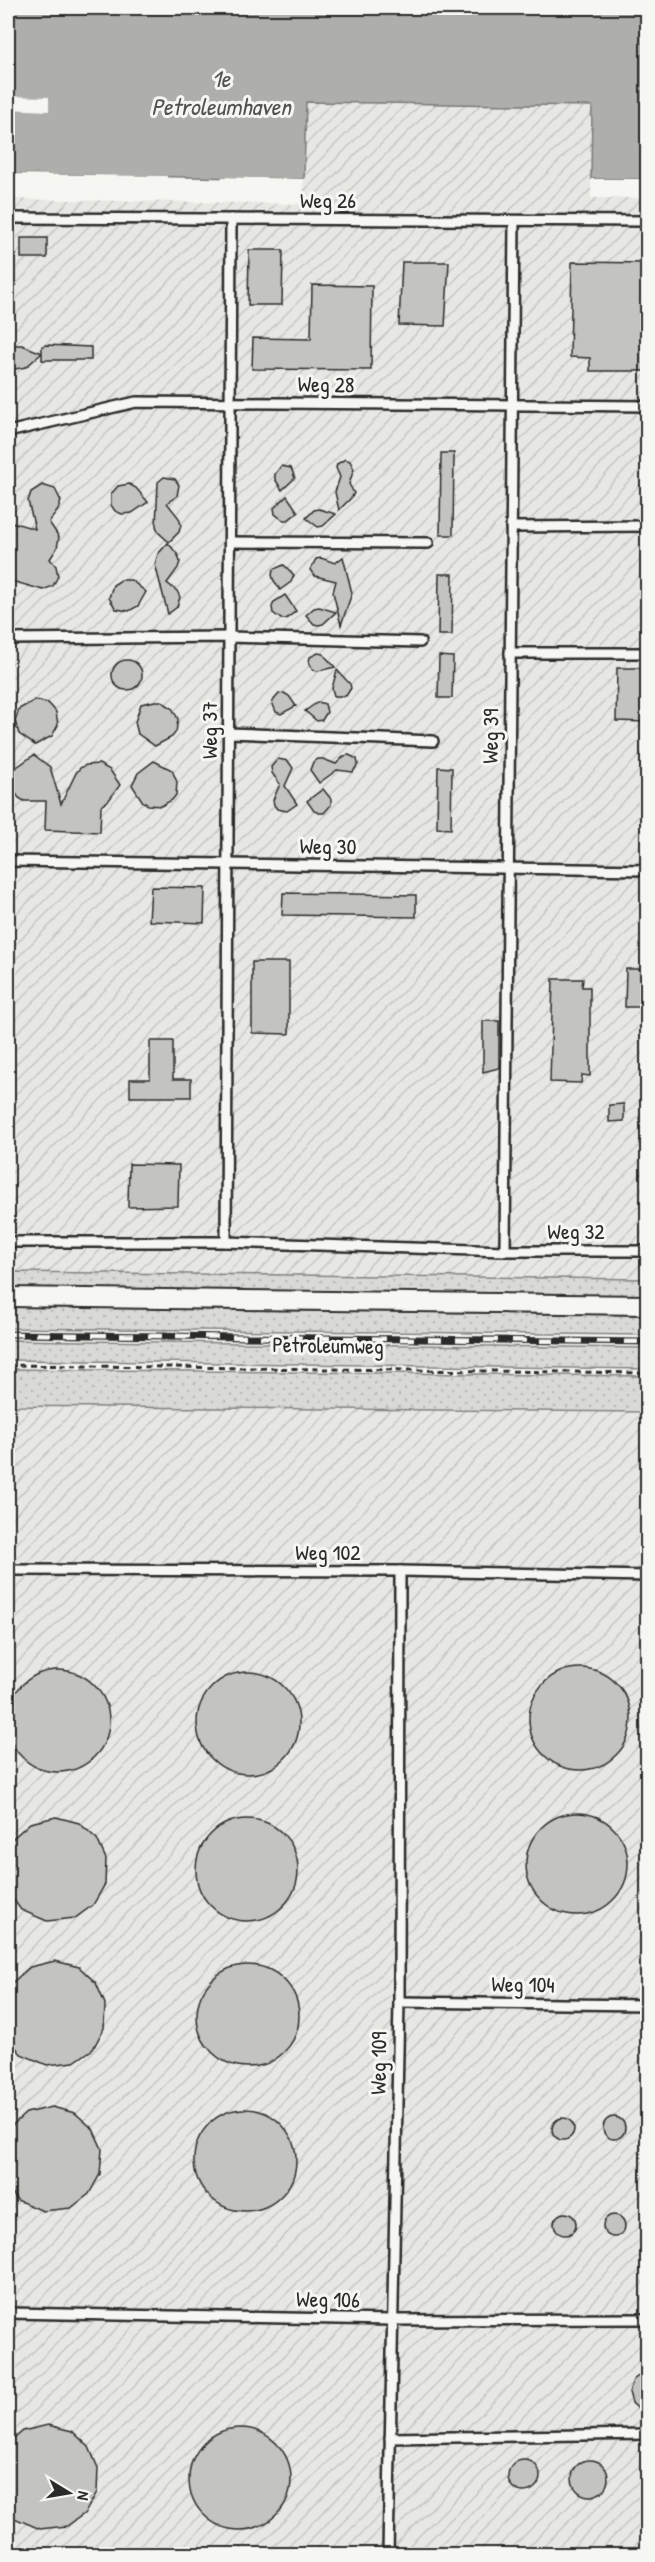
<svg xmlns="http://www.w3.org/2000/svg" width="655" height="2562" viewBox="0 0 655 2562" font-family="'Patrick Hand',sans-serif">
	<defs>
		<pattern id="industrial-furrows" width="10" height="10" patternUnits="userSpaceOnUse" patternTransform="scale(1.5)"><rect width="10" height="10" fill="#e7e7e3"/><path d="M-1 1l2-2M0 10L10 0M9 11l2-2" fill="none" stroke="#c6c6c3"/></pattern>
		<pattern id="grass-dots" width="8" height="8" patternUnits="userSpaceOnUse" patternTransform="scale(1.5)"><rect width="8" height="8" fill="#d9d9d5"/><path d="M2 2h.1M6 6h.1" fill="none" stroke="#babab7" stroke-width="1.8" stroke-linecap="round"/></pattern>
	</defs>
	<rect width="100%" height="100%" fill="#f6f6f2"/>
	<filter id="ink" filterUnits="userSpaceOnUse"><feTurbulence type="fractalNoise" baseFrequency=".0167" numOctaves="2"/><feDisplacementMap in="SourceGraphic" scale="12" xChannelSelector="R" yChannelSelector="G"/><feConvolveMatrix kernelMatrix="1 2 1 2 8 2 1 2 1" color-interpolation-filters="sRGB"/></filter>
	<g filter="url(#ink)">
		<!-- industrial -->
		<g fill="url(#industrial-furrows)">
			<path d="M305,102l287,4 -1,92h57l-1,1081 -639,-7v-1073l295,5z"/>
			<path d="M8,1406l639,6v1142h-639z"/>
		</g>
		<!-- grass -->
		<g fill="url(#grass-dots)" stroke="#828280" stroke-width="1.5">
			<path d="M8,1272l640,7 -1,18 -639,-8z"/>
			<path d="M8,1307l639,8 1,20 -640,-7z"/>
			<path d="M8,1340l639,8 1,21 -640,-9z"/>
			<path d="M8,1369l639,7v36l-639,-6z"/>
		</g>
		<!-- water -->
		<path fill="#aeaeab" stroke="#7a7a78" stroke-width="1.5" d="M8,8h639v171h-56l1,-73 -286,-4 -2,77 -296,-5z"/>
		<!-- pier -->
		<g fill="#f6f6f2">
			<path d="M8,96l41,1v14l-41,-2z"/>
			<path d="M8,174l159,2v3l-159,-2z"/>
			<path d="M222,177l82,2v3l-83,-2z"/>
			<path d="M591,179h56l1,3h-57z"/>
		</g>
		<!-- building -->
		<g fill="#c3c3c0" stroke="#2b2b2b" stroke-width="1.5">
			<rect x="21" y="238" width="26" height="20"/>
			<path d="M249,250h34l-1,55h-34z"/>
			<path d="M402,262h47l-4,64 -46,-1z"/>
			<path d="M572,262l76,1v108h-58v-13l-20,-1z"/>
			<path d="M312,285l60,1 -1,84 -119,-1 1,-31 58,1z"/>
			<path d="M15,345h7l20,8 -16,14 -11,2 -7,-6v-12z"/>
			<path d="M46,345l45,2v13h-49v-14z"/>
			<path d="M441,453h13l-1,82h-13z"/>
			<path d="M345,459l5,2 4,8 -5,15 5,9 -2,4 -13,13 -4,-18 5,-15 -4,-9 1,-4z"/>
			<path d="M281,466l10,2 4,10 -13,12 -7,-11v-5z"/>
			<path d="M164,477l11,2 4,6 -2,11 -10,7 12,15 2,7 -2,7 -10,10 -10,-9 -3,-7 2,-44z"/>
			<path d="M129,484l7,4 12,14 -16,11 -10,1 -7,-3 -4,-6v-11l7,-8z"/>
			<path d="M42,485l13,4 6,12 -3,9 -9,12 10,15 -2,11 -7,11 6,7 2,10 -5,10 -10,4 -35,-10v-59l27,8 -7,-28 3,-9z"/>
			<path d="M287,496l11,16 -10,8h-5l-8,-6 -1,-6z"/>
			<path d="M319,509l17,5 -13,12 -5,1 -12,-9 8,-8z"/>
			<path d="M168,543l10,12 2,7 -2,6 -11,15 10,8 3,6 -3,10 -9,7 -13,-50 3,-10z"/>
			<path d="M343,557l9,36 -11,32 -8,-33 3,-11 -21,-5 -5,-6 6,-11 5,-1 14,5z"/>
			<path d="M284,565l10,10 -3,7 -11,8 -7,-11 -1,-5 2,-5z"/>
			<path d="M439,574h14l-1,61h-14z"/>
			<path d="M121,580h10l15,12 -8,14 -9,5 -13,-2 -7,-11 4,-13z"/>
			<path d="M285,595l11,16 -10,8h-5l-8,-6 -1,-6 2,-5z"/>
			<path d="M319,607l17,5 -13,12 -5,1 -4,-1 -8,-9 8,-7z"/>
			<path d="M318,653l5,1 12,13 -17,4 -5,-1 -4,-8 1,-5z"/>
			<path d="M439,656l14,1 -1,41h-14z"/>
			<circle cx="127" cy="675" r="15"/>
			<path d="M617,668h29v54l-30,-1z"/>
			<path d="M337,670l13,14 1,4 -5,8h-12l-2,-8z"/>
			<path d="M284,693l5,3 7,10 -15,8 -5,-2 -4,-10 7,-8z"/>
			<path d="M35,700l13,3 4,4 4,5 2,13 -6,11 -17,9 -16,-11 -4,-13 4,-12z"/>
			<path d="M155,701h6l11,7 6,11 -2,13 -4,5 -17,9 -17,-12 -3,-12 6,-18z"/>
			<path d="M318,702l7,2 2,8 -5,8 -5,1 -12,-10z"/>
			<path d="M34,755l16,12 11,37 15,-31 4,-5 6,-3 13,-1 11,6 10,15 -11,15 -8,6 -1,26 -55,-2 1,-29h-22l-5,-3 -8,-11v-6l3,-12z"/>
			<path d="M349,755l8,4 1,5 -5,8 -16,-2 -18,13 -9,-13 3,-8 5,-3h5l13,5 8,-8z"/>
			<path d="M278,759l10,2 5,7 -8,18 12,18 -10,7 -10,-2 -3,-4 -1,-5 7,-16 -8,-11 -1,-6z"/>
			<path d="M154,761l18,9 5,12 -1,13 -4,5 -11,6 -13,-1 -5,-3 -11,-17 6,-12z"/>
			<path d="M438,767l14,1 -1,61 -14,-1z"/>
			<path d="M323,789l8,10v6l-7,8h-5l-5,-2 -7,-10z"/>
			<path d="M151,887l54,1 -1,35 -55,-2z"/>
			<path d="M283,893l133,2v22l-134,-2z"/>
			<path d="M252,962h37v72l-37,-1z"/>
			<path d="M626,969h22v38h-23z"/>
			<path d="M553,979h30l-1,8h8v89l-8,-1 -1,8 -31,-1z"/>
			<path d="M483,1021h16v47l-16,4z"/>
			<path d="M150,1041h23v38h18v18h-61v-18h20z"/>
			<path d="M624,1104v17l-15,1v-17z"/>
			<path d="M129,1164l50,1 -1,41 -50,1z"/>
			<circle cx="580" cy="1719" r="51"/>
			<circle cx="58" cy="1721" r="51"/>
			<circle cx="248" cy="1723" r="51"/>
			<circle cx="577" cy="1864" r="51"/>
			<path d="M56,1817l23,6 18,16 9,20 -1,25 -12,21 -18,13 -28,3 -26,-11 -13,-18v-39l4,-14 18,-16z"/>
			<circle cx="247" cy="1870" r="51"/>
			<path d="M55,1961l24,6 17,16 9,21 -1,24 -11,21 -19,13 -27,3 -26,-11 -13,-17v-41l4,-13 18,-16z"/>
			<circle cx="248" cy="2016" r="51"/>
			<path d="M52,2107l23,6 18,16 9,20 -2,25 -11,20 -18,14 -28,3 -26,-11 -9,-13v-58l18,-16z"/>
			<circle cx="245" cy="2160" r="51"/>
			<circle cx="614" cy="2128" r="11"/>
			<circle cx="563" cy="2129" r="11"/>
			<circle cx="565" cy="2224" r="11"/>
			<circle cx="614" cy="2226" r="11"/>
			<path d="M648,2369v49l-16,-15 -3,-11 4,-12z"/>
			<path d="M48,2425l24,6 17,16 9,21 -1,24 -12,21 -18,13 -27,3 -26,-11 -6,-8v-66l15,-13z"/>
			<circle cx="240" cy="2479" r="51"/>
			<circle cx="524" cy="2476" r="16"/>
			<circle cx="590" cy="2478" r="18"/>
		</g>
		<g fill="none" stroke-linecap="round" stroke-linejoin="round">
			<!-- service casing -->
			<g stroke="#2b2b2b" stroke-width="14">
				<g id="service">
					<path d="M8,218l640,3"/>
					<path d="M8,432l128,-30 512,4"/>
					<path d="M511,527l137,-1"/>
					<path d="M230,542l198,1"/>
					<path d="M8,639l221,-2 191,5"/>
					<path d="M510,653h138"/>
					<path d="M229,733l204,8"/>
					<path d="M8,861l640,9"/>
					<path d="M8,1242h218l279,9h143"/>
					<path d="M226,1242l5,-1023"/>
					<path d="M505,1251l9,-1030"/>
					<path d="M8,1570l392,1 248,5"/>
					<path d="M399,2002l249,3"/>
					<path d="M8,2313l383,7 257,-1"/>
					<path d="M390,2438l258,-4"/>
					<path d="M388,2554l11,-552 1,-431"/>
				</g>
			</g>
			<!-- minor casing -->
			<g stroke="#2b2b2b" stroke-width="22">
				<path id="minor" d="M8,1297l640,8"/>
			</g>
			<!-- path -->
			<path stroke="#2b2b2b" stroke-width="3" stroke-dasharray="6 4.5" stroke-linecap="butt" d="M8,1365l640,8"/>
			<!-- service -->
			<use href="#service" stroke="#f6f6f2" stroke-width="9"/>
			<!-- minor -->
			<use href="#minor" stroke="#f6f6f2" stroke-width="18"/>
			<!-- rail casing -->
			<g stroke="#2b2b2b" stroke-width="7">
				<path id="rail" d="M8,1334l640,8"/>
			</g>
			<!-- rail -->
			<use href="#rail" stroke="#f6f6f2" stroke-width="4.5" stroke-dasharray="14" stroke-linecap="butt"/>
		</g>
	</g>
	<g text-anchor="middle" stroke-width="6" stroke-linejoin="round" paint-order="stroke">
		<!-- street labels -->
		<g font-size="22" fill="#2b2b2b" stroke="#f6f6f2">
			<text x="328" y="208">Weg 26</text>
			<text transform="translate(326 384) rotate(1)" y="8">Weg 28</text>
			<text transform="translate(209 730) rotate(-90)" y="8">Weg 37</text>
			<text transform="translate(490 736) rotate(-89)" y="8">Weg 39</text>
			<text transform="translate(328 846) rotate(1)" y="8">Weg 30</text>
			<text x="576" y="1239">Weg 32</text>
			<text transform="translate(328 1345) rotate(1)" y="8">Petroleumweg</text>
			<text x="328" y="1560">Weg 102</text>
			<text transform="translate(523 1984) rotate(1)" y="8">Weg 104</text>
			<text transform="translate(378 2063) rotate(-89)" y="8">Weg 109</text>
			<text transform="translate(328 2299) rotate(1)" y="8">Weg 106</text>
		</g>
		<!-- water labels -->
		<g font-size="24" font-style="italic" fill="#525251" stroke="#f6f6f2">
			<text x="221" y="87">1e<tspan x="221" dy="28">Petroleumhaven</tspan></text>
		</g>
	</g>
	<!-- margin -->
	<rect width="655" height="2562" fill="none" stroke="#f6f6f2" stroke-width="30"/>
	<rect x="15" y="15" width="625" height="2532" fill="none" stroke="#2b2b2b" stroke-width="2" filter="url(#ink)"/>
	<!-- north arrow -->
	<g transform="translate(69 2493) rotate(101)" stroke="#f6f6f2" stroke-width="4.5" paint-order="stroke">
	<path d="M0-4.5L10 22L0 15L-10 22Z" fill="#2b2b2b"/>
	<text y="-9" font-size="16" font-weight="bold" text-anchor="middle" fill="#2b2b2b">N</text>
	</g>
</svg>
